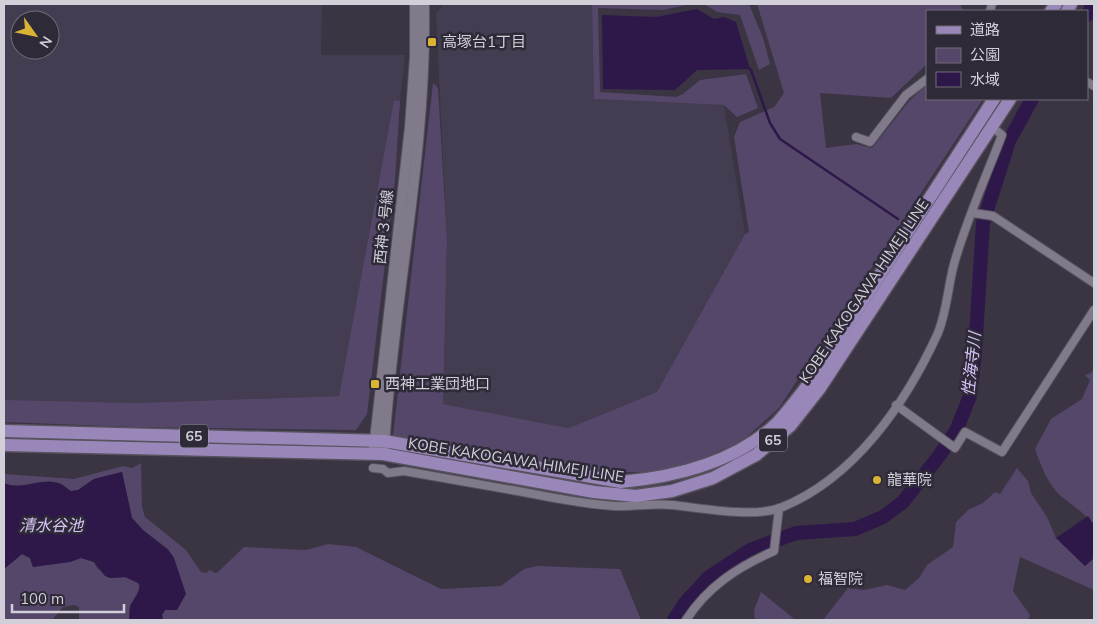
<svg xmlns="http://www.w3.org/2000/svg" width="1098" height="624" viewBox="0 0 1098 624" font-family="Mulish,'Noto Sans JP',sans-serif">
	<rect width="100%" height="100%" fill="#3a3443"/>
	<!-- built -->
	<g fill="#443d51" fill-rule="evenodd">
		<path d="M4,4h318l-1,51h84l-5,46h-6l-55,295 -205,7 -130,-1zM20,20h30v30h-30z"/>
		<path d="M444,4h148l2,95 130,6 21,129 -88,158 -88,36 -126,-24 4,-164 -11,-227z"/>
	</g>
	<!-- green -->
	<g fill="#55476a">
		<path d="M592,4h99l-28,6 -65,-2 2,84 76,5 7,-3 17,-14 46,-6 12,34 -21,9 -13,-12 -130,-6z"/>
		<path d="M704,4h45l14,34 7,26 -11,6 -19,-55 -23,-3z"/>
		<path d="M757,4h203l3,7h-36v53l-36,34 -71,-5 6,55 30,-4 16,4 38,-48 17,-16v15h56l-204,309 -38,34 -45,19 -43,11h-50l-210,-36 40,-353 5,5 9,152 -4,164 126,24 88,-36 88,-158 4,-2 -15,-95 6,-15 34,-15 10,-14z"/>
		<path d="M394,100l6,1 -5,79 -28,234 -11,16 -223,-3 -129,-5v-22l130,3 205,-7z"/>
		<path d="M1094,368v157c-9,-12 -21,-19 -32,-28 -14,-12 -21,-31 -27,-48l16,-30 31,-20 8,-19 -5,-5 6,-2z"/>
		<path d="M141,463l1,44 3,10 41,33 15,22 5,1 4,-3 5,3 3,-1 26,-25 62,3 22,-6 28,3 85,42 60,-3 23,-17 13,-3 83,3 21,51h-478l-1,-5 3,-5h10l7,-21 -8,-31 -6,-9 -25,-19 -11,-12 -10,-46 -28,7 -16,11 -8,2c-3,-3 -5,-6 -9,-8 -20,-8 -38,7 -57,-1v-9l70,5 49,-13 9,2z"/>
		<path d="M1017,468l11,13 3,12 16,24 9,21 29,28 9,-8v32l-74,-33 -7,34 17,24 -2,5h-205l25,-32 16,2 23,-5 18,5 14,-12 8,-13 26,-18 3,-25 12,-12 15,-7 12,-11 5,2z"/>
		<path d="M22,554l8,4 3,9 39,-6 9,-3 13,4 3,6 14,10 14,-1 12,5 3,6 -10,18 -1,14h-50v-13l-5,-2 -11,2 -11,13h-48v-51z"/>
		<path d="M761,592l32,26 1,2h-39l-1,-10z"/>
	</g>
	<!-- water -->
	<g fill="#2e1749">
		<path d="M697,9l17,10 10,-2 12,5 14,47 -53,1 -22,20 -72,-1 -1,-74 54,2z"/>
		<path d="M122,472l10,46 11,12 25,20 6,8 12,36 -9,16h-12l-3,5 1,5h-34l1,-14 8,-13 2,-9 -15,-7 -15,1 -5,-2 -11,-14 -13,-4 -11,4 -37,5 -3,-9 -8,-4 -18,15v-86c19,9 36,-7 57,1 4,2 6,5 10,7l7,-1 16,-11z"/>
		<path d="M1088,516l6,9v33l-9,8 -29,-28z"/>
	</g>
	<g fill="none" stroke-linecap="round" stroke-linejoin="round">
		<!-- stream -->
		<path stroke="#2e1749" stroke-width="2.5" d="M747,67l4,3 19,53 10,16 118,80"/>
		<!-- river -->
		<g stroke="#2e1749" stroke-width="14">
			<path d="M1087,15l7,-11"/>
			<path d="M674,620l11,-17 24,-26 41,-27 46,-17 59,-4 28,-12 20,-15 36,-46 17,-25 14,-35 5,-44 8,-129 26,-82 23,-42"/>
		</g>
		<!-- minor casing -->
		<g stroke="#56525e" stroke-width="10">
			<g id="minor">
				<path d="M990,11l2,-7"/>
				<path d="M1087,82l7,4"/>
				<path d="M856,137l14,5 36,-47 21,-16"/>
				<path d="M973,213l20,3 101,67"/>
				<path d="M896,405l59,43 10,-16 37,20 92,-142"/>
				<path d="M373,468l10,1 5,4 16,-2c40,7 79,14 119,21 30,6 60,12 91,14 19,1 39,-3 58,-1 29,3 80,13 108,3 74,-29 126,-105 158,-175 9,-22 10,-47 16,-69 12,-43 32,-87 48,-129l-10,-8"/>
				<path d="M686,620c22,-34 52,-53 88,-69l5,-43"/>
			</g>
		</g>
		<!-- tertiary casing -->
		<g stroke="#56525e" stroke-width="12">
			<g id="tertiary">
				<path d="M374,448l36,-321 5,-70v-53"/>
				<path d="M384,448c9,-149 43,-295 40,-444"/>
			</g>
		</g>
		<!-- primary casing -->
		<g stroke="#56525e" stroke-width="15">
			<g id="primary">
				<path d="M1051,11l5,-7"/>
				<path d="M1067,11l4,-7"/>
				<path d="M4,431l380,10 237,41c55,-5 115,-20 156,-59 12,-13 23,-28 34,-42l183,-282"/>
				<path d="M4,445l379,9 211,38 42,4 36,-5 41,-13 43,-23 34,-29 30,-38 190,-289"/>
			</g>
		</g>
		<!-- minor -->
		<use href="#minor" stroke="#807a8a" stroke-width="8"/>
		<!-- tertiary -->
		<use href="#tertiary" stroke="#807a8a" stroke-width="10"/>
		<!-- primary -->
		<use href="#primary" stroke="#9a87b9" stroke-width="12"/>
	</g>
	<!-- markers -->
	<g fill="#d9b434" stroke="#2f2a38" stroke-width="2">
		<rect x="427" y="37" width="10" height="10" rx="2.5"/>
		<rect x="370" y="379" width="10" height="10" rx="2.5"/>
		<circle cx="877" cy="480" r="5"/>
		<circle cx="808" cy="579" r="5"/>
	</g>
	<g text-anchor="middle" stroke-width="5" stroke-linejoin="round" paint-order="stroke">
		<!-- shield labels -->
		<g fill="#2f2a38" stroke="#a29ea9" stroke-width="1">
			<rect x="180" y="424.5" width="28" height="23" rx="4"/>
			<rect x="759" y="428.5" width="28" height="23" rx="4"/>
		</g>
		<g font-size="14" font-weight="bold" fill="#d3cfd9">
			<text x="194" y="441">65</text>
			<text x="773" y="445">65</text>
		</g>
		<!-- poi labels -->
		<g font-size="15" fill="#d3cfd9" stroke="#2f2a38" text-anchor="start">
			<text x="442" y="47">高塚台1丁目</text>
			<text x="385" y="389">西神工業団地口</text>
			<text x="887" y="485">龍華院</text>
			<text x="818" y="584">福智院</text>
		</g>
		<!-- street labels -->
		<g font-size="15" fill="#d3cfd9" stroke="#2f2a38">
			<text transform="translate(384 227) rotate(-84)" y="5">西神３号線</text>
			<text transform="translate(864 291) rotate(-56)" y="5">KOBE KAKOGAWA HIMEJI LINE</text>
			<text transform="translate(516 460) rotate(9)" y="5">KOBE KAKOGAWA HIMEJI LINE</text>
		</g>
		<!-- water labels -->
		<g font-size="16" font-style="italic" fill="#d7c4f7" stroke="#2f2a38">
			<text transform="translate(971 364) rotate(-84)" y="6">性海寺川</text>
			<text x="51" y="531">清水谷池</text>
		</g>
	</g>
	<!-- border -->
	<rect width="1098" height="624" fill="none" stroke="#d3cfd9" stroke-width="10"/>
	<!-- legend -->
	<rect x="926" y="10" width="162" height="90" fill="#2f2a38" stroke="#716c78"/>
	<rect x="936" y="26" width="25" height="8" fill="#9a87b9" stroke="#716c78"/>
	<text x="970" y="35" font-size="15" fill="#d3cfd9">道路</text>
	<rect x="936" y="48" width="25" height="15" fill="#55476a" stroke="#716c78"/>
	<text x="970" y="60" font-size="15" fill="#d3cfd9">公園</text>
	<rect x="936" y="72" width="25" height="15" fill="#2e1749" stroke="#716c78"/>
	<text x="970" y="85" font-size="15" fill="#d3cfd9">水域</text>
	<!-- north arrow -->
	<g transform="translate(35 35) rotate(123)"><circle r="24" fill="#2f2a38" stroke="#716c78"/>
	<path d="M0-4L9 19L0 12L-9 19Z" fill="#d9b434"/>
	<text y="-8" font-size="14" font-weight="bold" text-anchor="middle" fill="#d3cfd9">N</text>
	</g>
	<!-- scale -->
	<path d="M12 604v8h112v-8" fill="none" stroke="#d3cfd9" stroke-width="2.5"/>
	<text x="20" y="604" font-size="15" fill="#d3cfd9" stroke="#2f2a38" stroke-width="4" paint-order="stroke">100 m</text>
</svg>
